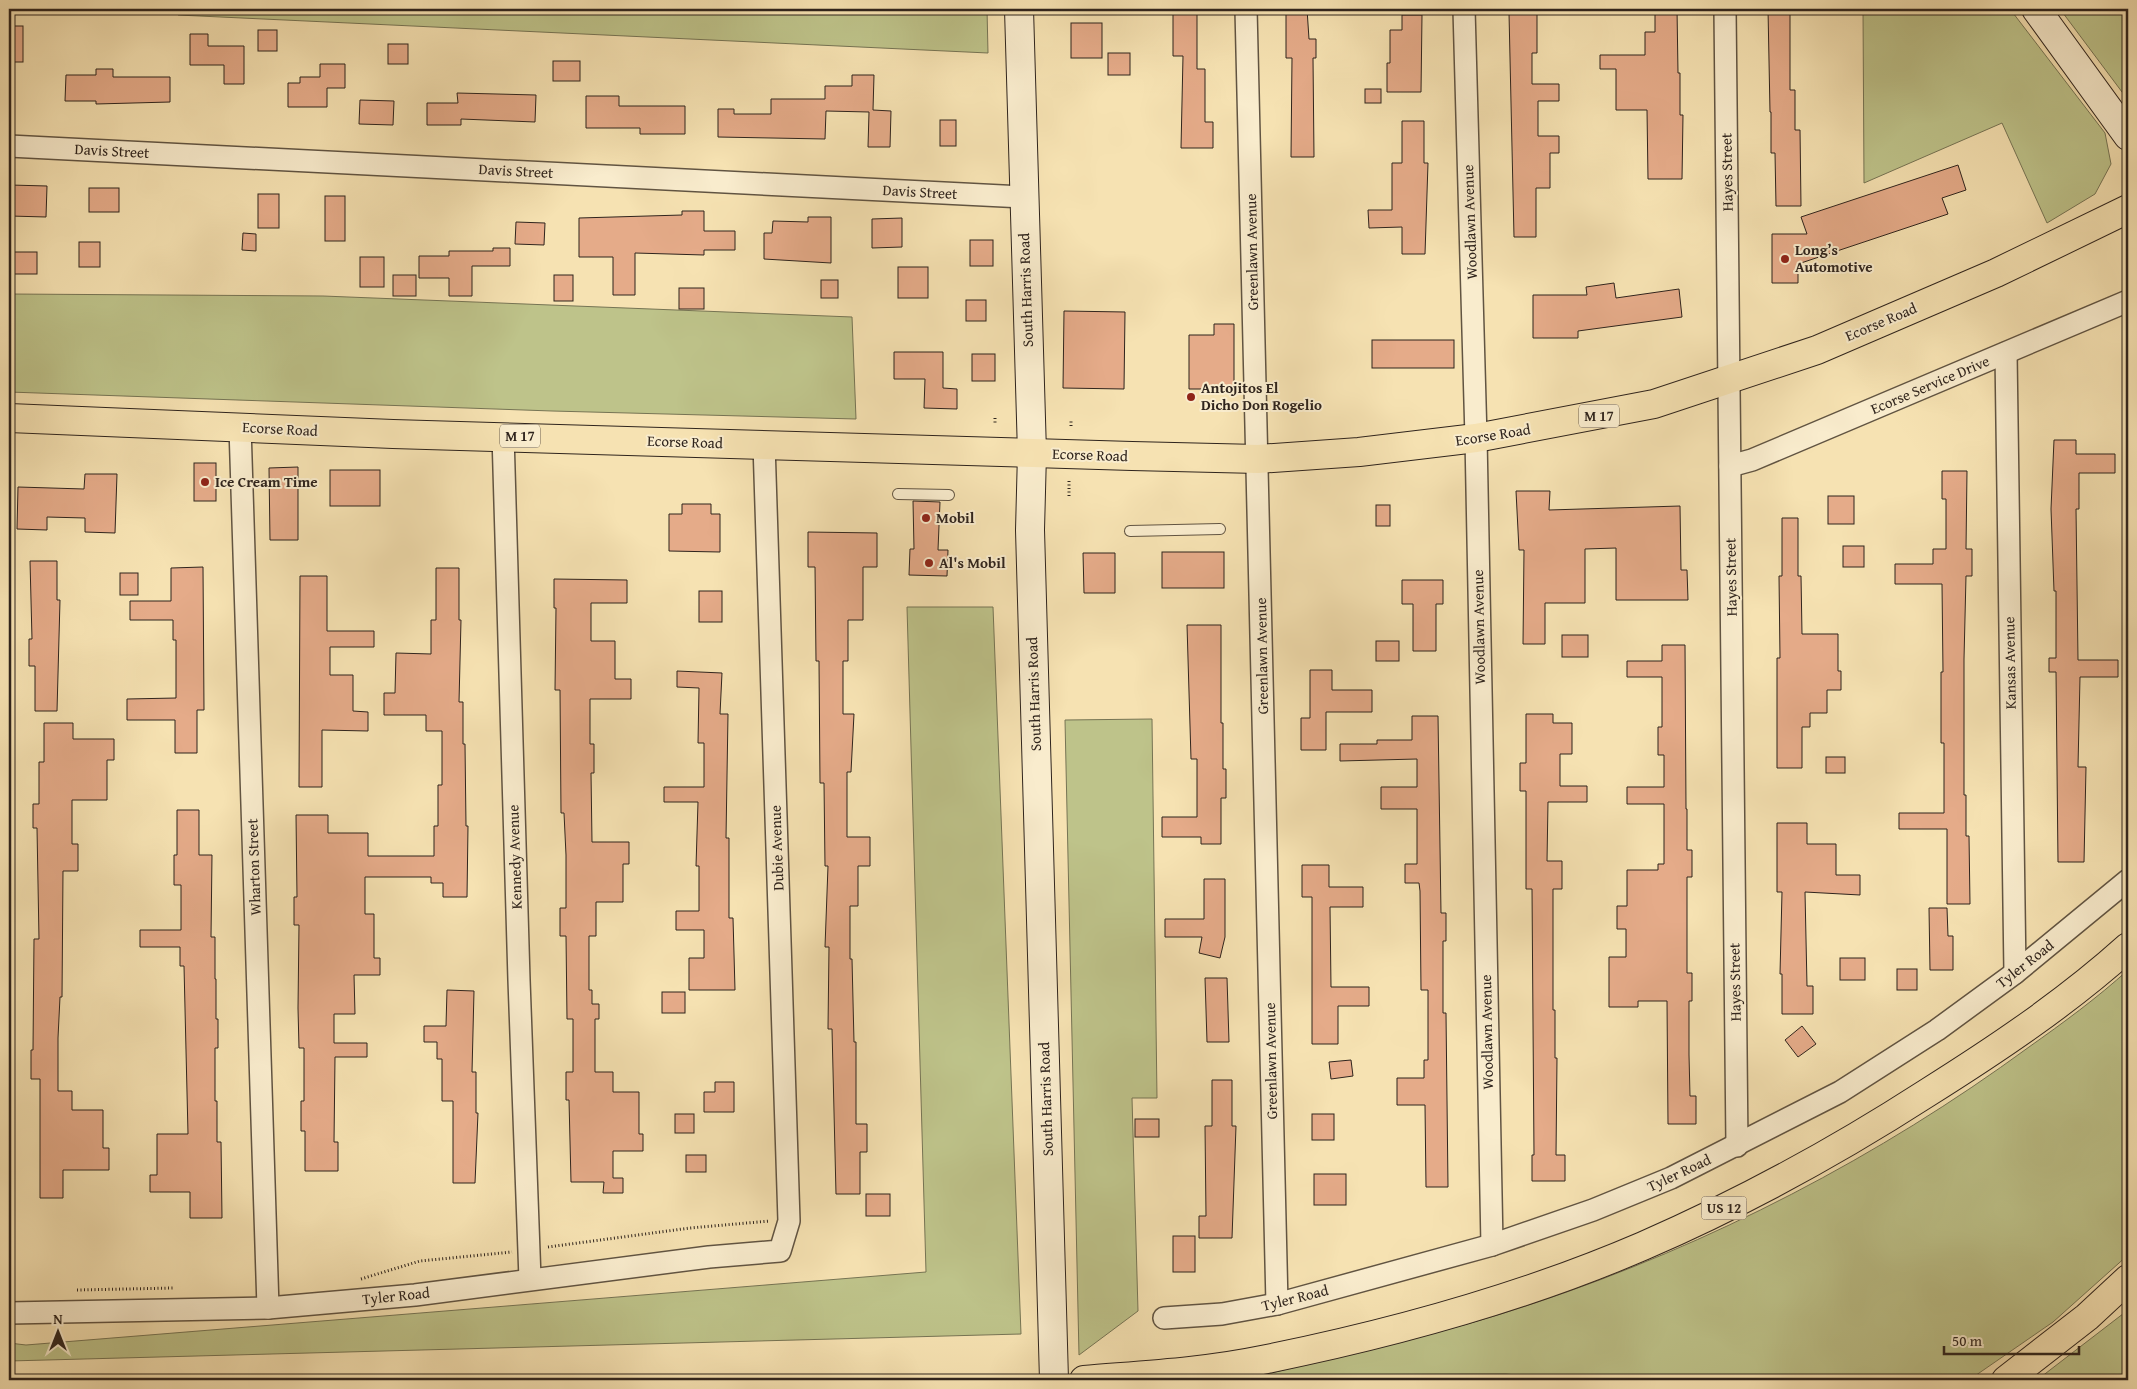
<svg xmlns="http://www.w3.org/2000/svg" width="2137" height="1389" viewBox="0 0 2137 1389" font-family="'Gentium Book Plus',serif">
	<rect width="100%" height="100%" fill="#f6e2b2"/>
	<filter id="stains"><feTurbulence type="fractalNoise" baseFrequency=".004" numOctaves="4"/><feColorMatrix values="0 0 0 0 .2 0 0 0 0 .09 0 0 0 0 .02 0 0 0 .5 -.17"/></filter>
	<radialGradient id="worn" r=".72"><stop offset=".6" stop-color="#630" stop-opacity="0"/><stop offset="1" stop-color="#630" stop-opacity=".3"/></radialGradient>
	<!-- green -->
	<g fill="#bec38a" stroke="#767454">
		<path d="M177,9h810l1,44 -810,-38z"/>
		<path d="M1863,9h147l95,124 6,31 -16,30 -48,29 -45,-100 -138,60z"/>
		<path d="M2060,9h68v91z"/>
		<path d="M9,294l314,2 529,21 4,102 -304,-8 -543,-19z"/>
		<path d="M907,607h86l28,727 -1012,27v-18l17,2 900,-73z"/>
		<path d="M1152,719l5,379h-25l6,213 -59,44 -14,-635z"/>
		<path d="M2128,970v285l-75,67 -84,58h-401l-62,-6 -243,1c91,-23 184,-42 272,-72 176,-59 344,-146 494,-256 34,-24 68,-49 99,-77z"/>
		<path d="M2128,1310v70h-91z"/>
	</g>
	<!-- building -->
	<g fill="#e5ab89" stroke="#2f241d">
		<path d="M1173,9h24v60h8v53h8v26h-32l2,-92h-10z"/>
		<path d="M1286,9h21l2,30h7v19h-3l1,99h-23l1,-99h-6z"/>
		<path d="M1655,9h22l1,64h2v42h3l-1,64h-34l-1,-69h-31v-41h-16v-14h45v-23h10z"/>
		<path d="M1768,9h22v81h5v40h5l1,76h-25l-1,-53h-4v-41h-1z"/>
		<path d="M1509,13h28v40h-5v31h27v17h-21v35h21v17h-9v35h-14v49h-22z"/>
		<path d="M1402,15h20l-1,77h-34v-29h3v-33h12z"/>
		<rect x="1071" y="23" width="31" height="35"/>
		<rect x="9" y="26" width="14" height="36"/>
		<rect x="258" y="30" width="19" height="21"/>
		<path d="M190,34h18v12h36v38h-20v-19h-34z"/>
		<rect x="388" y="44" width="20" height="20"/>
		<rect x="1108" y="53" width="22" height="22"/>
		<rect x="553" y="61" width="27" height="20"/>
		<path d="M320,64h25v24h-18v19h-39v-24h12v-6h20z"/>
		<path d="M96,69h17v8h57v25l-74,2v-3h-31l1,-26h30z"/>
		<path d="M852,75h22l-1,35 18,1 -1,36h-22l1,-35 -43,-1 -1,28 -107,-2v-28h16v5h37v-15h54v-13h27z"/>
		<rect x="1365" y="89" width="16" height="14"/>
		<path d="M457,93l79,2 -1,27 -74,-3v6h-34v-22h31z"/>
		<path d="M586,96h33v10h66v28h-45v-6h-54z"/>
		<path d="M360,100l34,1 -1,24 -34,-1z"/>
		<rect x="940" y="120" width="16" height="26"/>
		<path d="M1402,121h22v42h4l-3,91h-23v-27l-33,1 -1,-18h24v-47h10z"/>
		<path d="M1958,165l8,25 -24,8 6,16 -150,50v19h-26v-49h35l-6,-17z"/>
		<path d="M10,185l37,1 -1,31 -36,-1z"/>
		<rect x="89" y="188" width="30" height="24"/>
		<rect x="258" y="194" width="21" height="34"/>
		<rect x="325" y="196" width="20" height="45"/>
		<path d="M682,211h22v20h31v19h-31v5l-69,-2v42h-22v-38h-34v-39l103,-3z"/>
		<path d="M808,217h23v46l-67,-4v-26h8l1,-12 35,1z"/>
		<path d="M902,218v29l-30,1v-29z"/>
		<path d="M516,222l29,1 -1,22 -29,-1z"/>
		<path d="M243,233l13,1v17l-14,-1z"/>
		<rect x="970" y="240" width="23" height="26"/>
		<rect x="79" y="242" width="21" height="25"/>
		<path d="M493,248h17v18h-38v30h-23v-18h-30v-22h30v-5h44z"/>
		<rect x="9" y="252" width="28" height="22"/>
		<rect x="360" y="257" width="24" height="30"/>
		<rect x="898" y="267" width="30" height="31"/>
		<rect x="393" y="275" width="23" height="21"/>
		<rect x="554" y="275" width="19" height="26"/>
		<rect x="821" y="280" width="17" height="18"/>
		<path d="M1614,283l2,15 63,-9 3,28 -104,14v7h-45v-43h54l-1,-8z"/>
		<rect x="679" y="288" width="25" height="21"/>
		<rect x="966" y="300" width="20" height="21"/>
		<path d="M1064,311l61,1 -1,77 -61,-1z"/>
		<path d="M1214,324h20v65h-45v-54h25z"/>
		<rect x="1372" y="340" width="82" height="28"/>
		<path d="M894,352h49v36l14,1v20l-33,-1 1,-29h-31z"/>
		<rect x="972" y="354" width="23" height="27"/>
		<path d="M2054,440h22v14h39v19h-36v36h-3l2,151h40v17h-38l-2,90h8l-2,95h-26l-2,-190h-7v-14h7v-67h-2l-3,-82z"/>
		<rect x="194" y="463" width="22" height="38"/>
		<path d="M298,467v73h-28l-1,-72z"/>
		<rect x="330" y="470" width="50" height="36"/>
		<path d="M1942,471h25l-1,78h6v27h-6l-2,83v136h2v41h3l1,68h-23v-75h-48v-16h45v-70h-3v-71h2l-1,-88h-47v-20h38v-15h13v-50h-4z"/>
		<path d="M85,474h32l-2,59 -30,-1v-14l-38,-1v13l-30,-1 1,-42 66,2z"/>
		<path d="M1516,491h34l-1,19 131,-4 1,64h6l1,30h-72v-52l-31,1v54h-40v41h-22l1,-94h-5z"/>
		<rect x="1828" y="496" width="26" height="28"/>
		<path d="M913,501l27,1 -2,48h10l-1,26 -38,-1 1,-26h4z"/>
		<path d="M682,504h29v10h9v38l-51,-1v-37h13z"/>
		<rect x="1376" y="505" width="14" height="21"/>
		<path d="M1782,518h16v58h3l1,58h36v37h3v19h-14v23h-17v14h-8v41h-25v-110h3l-1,-82h3z"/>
		<path d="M808,532l69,1v34h-14v53h-15v41h-5v53h11l-3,58h-4v65h23v29h-12v40h-8v53h2l2,83h2v82h11v28h-7v42h-24l-4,-165h-4l1,-82h-4l3,-81h-3l-1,-83h-4l-1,-122h-3l-1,-94h-7z"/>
		<rect x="1843" y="546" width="21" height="21"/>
		<rect x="1162" y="552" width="62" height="36"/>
		<path d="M1083,553h32v40h-31z"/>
		<path d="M30,561h27v39h3l-3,111h-22v-45h-6v-27h3z"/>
		<path d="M203,567l1,143h-7v43h-22v-33h-48v-21l49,-1v-58h-3v-20h-43v-19h41v-33z"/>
		<path d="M436,568h23v52h2l-2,82h4v42h2l1,82h2l-1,71h-24v-14h-12v-6h-66v37h9v44h6v17h-26l1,39h-21v29h33v14h-32l-1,85h4v29h-33v-40h-4v-30h3v-53h-5l-1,-40 1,-83h-5v-28h3l-1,-82h32v18h40v23h66v-30h4v-41h4v-54h-16v-16h-42v-22h11l1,-40 35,1v-34h5z"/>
		<rect x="120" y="573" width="18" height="22"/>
		<path d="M300,576h27v55h47v16h-44v28h23v36l15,1v19l-46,-1v57h-23z"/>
		<path d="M554,579l73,1v23h-36v38h24v38h16v20h-41v45h4v29h-3l1,69h37v22h-6v38h-27v34h-7v54h3v14h7v15h-4v53h18v20h26v42h4v17h-30v27h10v15h-20l1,-11h-33l-2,-82h-3v-28h7v-53h-6l-1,-83h-6v-28h6v-53l-2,-42h-3l-1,-123h-5l1,-82h-2z"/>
		<path d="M1402,580h41v24h-7v47h-23v-47h-11z"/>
		<rect x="699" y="591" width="23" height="31"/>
		<path d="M1187,625h34v98h2v46h3v29h-5v46h-20v-7h-39v-20h35v-58h-6z"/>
		<rect x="1562" y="635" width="26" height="22"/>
		<rect x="1376" y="641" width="23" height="20"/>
		<path d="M1662,645h23l1,164h1v41h5v27h-5v96h5v28h-3v54l1,41h6v28h-28l-1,-123h-29v6h-29v-50h17v-28h-9v-23h10v-36h31v-6h6v-60h-37v-17h37v-32h-6v-28h4v-50h-35v-16h35z"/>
		<path d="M1310,670h22v20h40v22h-46v38h-25v-32h9z"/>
		<path d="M677,671l45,2 -2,41h8l-2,124h3v80h4l2,72h-46v-32h15v-28h-28v-19h23v-45h-3l2,-64h-34v-15h40v-44h-6l1,-55 -22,-1z"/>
		<path d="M1526,714h27v9h19v31h-12v32h27v16h-39l-1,59h15v28h-9v121h2v48h2l-1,97h9v26h-33v-26h2l-2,-266h-6v-98h-6v-28h6z"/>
		<path d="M1412,716h26l3,197h5v28h-3v72h3l2,174h-22l-1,-82h-28v-27h27v-18h4v-70h-7l-1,-99 -1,-8h-14v-19h12v-55h-36v-22h36v-28l-77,2v-17h37v-4h35z"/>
		<path d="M44,723h29v16h41v21h-7v40h-35v44h6v27h-15l-1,126h-2l-2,41v53h14v19h31v38h6v22h-46v28h-23v-119h-9v-29h2l1,-111h5l-2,-111h-4v-24h6v-42h5z"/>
		<rect x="1826" y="757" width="19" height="16"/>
		<path d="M177,810h22v45h13l-1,82h4v42h1v40h2v29h-3v53h2v41h4l1,76h-32v-26h-40v-17h7v-41h31l-4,-168h-4v-19h-40v-17h41v-45h-7v-30h3z"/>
		<path d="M1777,823h30v21h29v31h24v20l-55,-3 2,94h6v28h-31v-40h-2l2,-82h-5z"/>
		<path d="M1302,865h27v22h34v20h-33l1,80h38v19h-31v38h-26v-147h-10z"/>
		<path d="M1204,879h21v58l-5,21 -21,-5 3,-16h-37v-18h39z"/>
		<path d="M1929,908h18l1,28h5v34h-23z"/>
		<rect x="1840" y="958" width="25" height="22"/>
		<rect x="1897" y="969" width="20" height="21"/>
		<path d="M1205,978h22l2,64h-22z"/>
		<path d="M447,990l27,1 -2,81h4v41h2l-3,70h-22v-82h-11v-42h-5v-17h-13v-16h22z"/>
		<rect x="662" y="992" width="23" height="21"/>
		<path d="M1802,1026l14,18 -18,13 -13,-17z"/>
		<path d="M1351,1060l2,16 -22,3 -2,-17z"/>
		<path d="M1212,1080h20v46h4l-4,112h-33v-22h7l-1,-90h7z"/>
		<path d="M715,1082h19v30h-30v-20h11z"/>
		<rect x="675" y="1114" width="19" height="19"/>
		<rect x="1312" y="1114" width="22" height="26"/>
		<rect x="1135" y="1119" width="24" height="18"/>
		<rect x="686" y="1155" width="20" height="17"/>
		<rect x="1314" y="1174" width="32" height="31"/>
		<rect x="866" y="1194" width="24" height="22"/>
		<rect x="1173" y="1236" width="22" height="36"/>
	</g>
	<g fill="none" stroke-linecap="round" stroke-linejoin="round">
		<!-- lane casing -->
		<g stroke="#615442" stroke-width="12">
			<g id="lane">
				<path d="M898,494l51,1"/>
				<path d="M1130,531l90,-2"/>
			</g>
		</g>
		<!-- street casing -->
		<g stroke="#615442" stroke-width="24">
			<g id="street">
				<path d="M1246,9l31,1295"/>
				<path d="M1464,9l12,429 16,807"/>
				<path d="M1725,9l12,1137"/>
				<path d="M9,146l1014,51"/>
				<path d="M2006,353l9,620"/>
				<path d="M240,427l28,881"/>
				<path d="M503,435l16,545 11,299"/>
				<path d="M1730,466l22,-6 376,-159"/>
				<path d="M9,1313l259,-5 147,-13 294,-38 71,-6 9,-30 -25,-777"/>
				<path d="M1164,1318l58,-4 55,-10 215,-59 101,-35 78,-32 169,-86 97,-62 78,-57 113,-93"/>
			</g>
		</g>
		<!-- secondary casing -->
		<g stroke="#2f241d" stroke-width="30">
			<g id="secondary">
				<path d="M1019,9l13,444 -2,77 24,850"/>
				<path d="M2036,9l92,127"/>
			</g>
		</g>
		<!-- primary casing -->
		<g stroke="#2f241d" stroke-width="30">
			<path id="primary" d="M9,418l384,16 739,22 126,3 101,-7 117,-14 178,-34 163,-54 179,-77 132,-64"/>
		</g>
		<!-- highway casing -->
		<g stroke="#2f241d" stroke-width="30">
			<g id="highway">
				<path d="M1084,1380c59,-5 120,-8 178,-20 129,-26 260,-62 381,-114 99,-43 194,-95 284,-153 70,-44 140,-91 201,-146"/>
				<path d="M2006,1380l81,-63 41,-38"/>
			</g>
		</g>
		<!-- path -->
		<g stroke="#2f241d" stroke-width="3" stroke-dasharray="1 2.5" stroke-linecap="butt">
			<path d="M995,418v7"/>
			<path d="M1071,426v-6"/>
			<path d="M1069,496v-15"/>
			<path d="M548,1247l142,-19 80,-7"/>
			<path d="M361,1279l59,-18 92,-9"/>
			<path d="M77,1290l97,-2"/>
		</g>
		<!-- lane -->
		<use href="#lane" stroke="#f9eccd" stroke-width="10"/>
		<!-- street -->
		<use href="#street" stroke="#f9eccd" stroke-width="21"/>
		<!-- secondary -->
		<use href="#secondary" stroke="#f9eccd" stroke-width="28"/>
		<!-- primary -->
		<use href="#primary" stroke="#f6e2b2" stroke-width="28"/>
		<!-- highway -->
		<use href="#highway" stroke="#f6e2b2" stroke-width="28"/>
	</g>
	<!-- markers -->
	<g fill="#8f2418" stroke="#f9eccd" stroke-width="2">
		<circle cx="1785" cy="259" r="5"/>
		<circle cx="1191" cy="397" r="5"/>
		<circle cx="205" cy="482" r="5"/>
		<circle cx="926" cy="518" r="5"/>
		<circle cx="929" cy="563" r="5"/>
	</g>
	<g text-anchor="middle" stroke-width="4" stroke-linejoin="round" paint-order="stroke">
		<!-- shield labels -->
		<g fill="#f9eccd" stroke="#6c6052" stroke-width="1">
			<rect x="1579" y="404.5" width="40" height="23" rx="4"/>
			<rect x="500" y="424.5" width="40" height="23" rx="4"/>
			<rect x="1701.5" y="1196.5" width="45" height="23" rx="4"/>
		</g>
		<g font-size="14" font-weight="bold" fill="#2f241d">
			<text x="1599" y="421">M 17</text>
			<text x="520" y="441">M 17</text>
			<text x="1724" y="1213">US 12</text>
		</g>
		<!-- street labels -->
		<g font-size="15" fill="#2f241d" stroke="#f9eccd">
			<text transform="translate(112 151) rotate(3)" y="5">Davis Street</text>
			<text transform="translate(516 171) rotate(3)" y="5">Davis Street</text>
			<text transform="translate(1727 172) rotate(-91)" y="5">Hayes Street</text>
			<text transform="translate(920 192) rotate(3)" y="5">Davis Street</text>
			<text transform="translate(1470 222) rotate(-92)" y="5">Woodlawn Avenue</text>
			<text transform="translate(1252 252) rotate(-91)" y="5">Greenlawn Avenue</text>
			<text transform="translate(1026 290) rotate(-92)" y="5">South Harris Road</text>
			<text transform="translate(1881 322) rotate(-23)" y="5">Ecorse Road</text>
			<text transform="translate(1930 385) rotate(-23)" y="5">Ecorse Service Drive</text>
			<text transform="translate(280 429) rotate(3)" y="5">Ecorse Road</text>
			<text transform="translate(1493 435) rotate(-9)" y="5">Ecorse Road</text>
			<text transform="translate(685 442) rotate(2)" y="5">Ecorse Road</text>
			<text transform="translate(1090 455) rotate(2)" y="5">Ecorse Road</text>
			<text transform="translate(1731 577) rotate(-91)" y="5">Hayes Street</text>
			<text transform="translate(1479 627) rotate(-91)" y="5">Woodlawn Avenue</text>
			<text transform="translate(1262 656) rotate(-91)" y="5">Greenlawn Avenue</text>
			<text transform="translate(2010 663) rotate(-91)" y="5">Kansas Avenue</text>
			<text transform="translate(1034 694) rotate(-92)" y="5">South Harris Road</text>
			<text transform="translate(777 848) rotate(-92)" y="5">Dubie Avenue</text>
			<text transform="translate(515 857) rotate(-92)" y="5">Kennedy Avenue</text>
			<text transform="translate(254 867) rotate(-92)" y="5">Wharton Street</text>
			<text transform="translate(2025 964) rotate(-38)" y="5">Tyler Road</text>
			<text transform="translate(1735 982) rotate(-91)" y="5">Hayes Street</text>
			<text transform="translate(1487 1032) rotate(-91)" y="5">Woodlawn Avenue</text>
			<text transform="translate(1271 1061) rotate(-91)" y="5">Greenlawn Avenue</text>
			<text transform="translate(1046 1099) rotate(-92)" y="5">South Harris Road</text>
			<text transform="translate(1679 1173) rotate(-25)" y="5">Tyler Road</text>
			<text transform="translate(396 1296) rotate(-6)" y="5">Tyler Road</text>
			<text transform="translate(1295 1298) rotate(-14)" y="5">Tyler Road</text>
		</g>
		<!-- poi labels -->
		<g font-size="15" font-weight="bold" fill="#2f241d" stroke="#f9eccd" text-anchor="start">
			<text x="1795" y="255">Long’s<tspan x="1795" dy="17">Automotive</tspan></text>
			<text x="1201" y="393">Antojitos El<tspan x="1201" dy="17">Dicho Don Rogelio</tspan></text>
			<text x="215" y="487">Ice Cream Time</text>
			<text x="936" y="523">Mobil</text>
			<text x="939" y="568">Al's Mobil</text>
		</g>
	</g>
	<!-- margin -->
	<rect width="2137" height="1389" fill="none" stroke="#f6e2b2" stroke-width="30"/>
	<rect x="10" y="10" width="2117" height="1369" fill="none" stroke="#2f241d" stroke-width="2.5"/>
	<rect x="15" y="15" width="2107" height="1359" fill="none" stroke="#2f241d"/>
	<!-- north arrow -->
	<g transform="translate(58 1332)" stroke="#f9eccd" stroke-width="4" paint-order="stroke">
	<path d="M0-4L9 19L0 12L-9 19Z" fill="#2f241d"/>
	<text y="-8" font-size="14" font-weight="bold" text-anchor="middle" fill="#2f241d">N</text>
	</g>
	<!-- scale -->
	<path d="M1944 1346v8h135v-8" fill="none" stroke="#2f241d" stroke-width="2.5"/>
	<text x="1952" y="1346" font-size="15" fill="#2f241d" stroke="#f9eccd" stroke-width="4" paint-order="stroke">50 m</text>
	<rect width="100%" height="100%" filter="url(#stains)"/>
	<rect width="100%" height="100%" fill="url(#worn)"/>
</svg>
